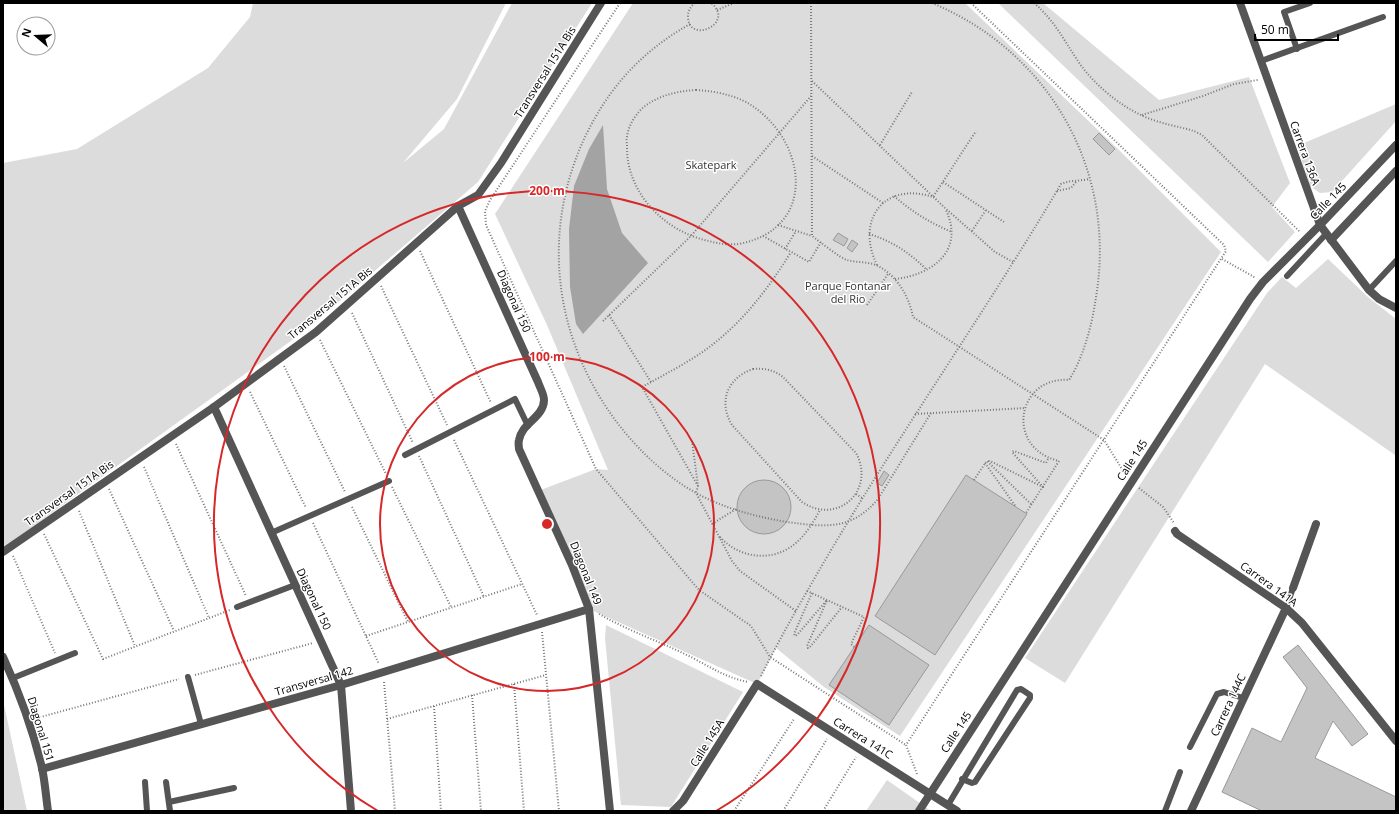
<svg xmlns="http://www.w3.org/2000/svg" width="1399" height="814" viewBox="0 0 1399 814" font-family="'Open Sans',sans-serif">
	<rect width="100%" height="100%" fill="#fff"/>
	<!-- green -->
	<g fill="#dcdcdc">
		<path d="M253,3h253l-49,96 -54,64 41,-34 68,-126h80l-114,179 -172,148 -303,218v-385l74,-14 131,-81 42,-51z"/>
		<path d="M633,3h332l155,148 101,101 -321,484 -76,-49 -48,-39 -19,36 -168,-75 -51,-118 58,-22 12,1 -61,-145 -52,-111z"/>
		<path d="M998,3h45l116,97 90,-23 41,106 -18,24 23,25 -27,30z"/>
		<path d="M1396,104v17l-64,71 -12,1 -10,-7 -13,-40z"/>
		<path d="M1328,259l40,38 28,22v135l-1,1 -130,-91 -200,319 -40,-25 242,-365 15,-16 14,11z"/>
		<path d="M606,625l137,67 -72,115 -50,-2 -16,-167z"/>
		<path d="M3,700l24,111h-24z"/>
		<path d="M887,780l44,31h-65z"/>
	</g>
	<!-- water -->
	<path fill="#a3a3a3" d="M603,125l4,64 15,44 26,30 -65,71 -7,-10 -6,-37 -1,-58 5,-43 15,-37z"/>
	<!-- building -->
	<g fill="#c4c4c4" stroke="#999">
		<path d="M1099,133l16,16 -6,6 -16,-16z"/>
		<path d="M838,233l10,6 -4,7 -11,-6z"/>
		<path d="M852,240l6,4 -6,8 -5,-4z"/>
		<path d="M884,471l5,4 -7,11 -5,-3z"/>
		<path d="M966,475l61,39 -92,141 -60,-39z"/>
		<circle cx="764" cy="507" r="27"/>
		<path d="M869,625l60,40 -40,60 -60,-40z"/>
		<path d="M1298,645l70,89 -16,12 -19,-25 -18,37 81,39v14h-134l-40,-19 30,-64 29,14 26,-54 -24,-31z"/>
	</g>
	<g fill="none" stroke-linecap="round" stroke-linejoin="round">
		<!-- path -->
		<g stroke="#777" stroke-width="2" stroke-dasharray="1 2" stroke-linecap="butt">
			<path d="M620,3l-130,197 -5,11 1,14 110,244 103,121 52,36 19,31 136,88"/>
			<path d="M695,3c-5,4 -7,8 -7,14 1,28 48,6 23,-14"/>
			<path d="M811,3l1,233c7,5 28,22 35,24 10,3 21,1 31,6 19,10 31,30 35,51l191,123 21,34"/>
			<path d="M932,3c118,49 185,168 164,294 -4,28 -12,59 -27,83 -52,-4 -65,68 -10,81l-33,52"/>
			<path d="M1034,3c22,19 30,38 46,61 14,20 39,41 61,51 16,8 36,11 53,16l8,4 98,97"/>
			<path d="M717,10l17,-7"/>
			<path d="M690,24c-48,27 -81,63 -105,113 -45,96 -31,204 34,288 21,27 48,52 77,68 27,15 61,24 91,29 38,5 64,9 91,-23l53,-86"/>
			<path d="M812,81l133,127 50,44 18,10"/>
			<path d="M696,90c17,1 34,4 50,12 60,34 75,126 -7,142 -10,1 -20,0 -30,-3 -44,-9 -83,-48 -82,-95 0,-3 -1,-6 0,-9 1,-11 9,-24 18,-31 15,-11 33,-15 51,-16z"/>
			<path d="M1142,115l61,-19 31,-12 24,-4"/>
			<path d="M880,145l32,-53"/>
			<path d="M812,156l71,47"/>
			<path d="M943,182l61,40"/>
			<path d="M1057,191l14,-3 5,-6"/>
			<path d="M894,196c17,15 36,27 58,36"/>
			<path d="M778,225l34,11"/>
			<path d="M972,231l14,-21"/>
			<path d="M869,234c23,7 41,19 58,36"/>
			<path d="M763,236l46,26 12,-20"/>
			<path d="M785,249l11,-18"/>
			<path d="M420,251l71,152"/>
			<path d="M1222,259l34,19"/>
			<path d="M877,265c-22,-45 7,-84 56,-68l43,-66"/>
			<path d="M895,279c37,-4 70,-28 51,-69"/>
			<path d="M381,286l66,139"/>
			<path d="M867,305l21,-31"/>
			<path d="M352,313l61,130"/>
			<path d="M609,315l42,67"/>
			<path d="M603,321l88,-85 121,-141"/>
			<path d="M320,340l66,134"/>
			<path d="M284,366l61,126"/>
			<path d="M753,369c12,-1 21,1 30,8l73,76c20,37 -18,73 -54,49l-70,-77c-14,-23 -5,-47 21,-56z"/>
			<path d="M250,392l56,116"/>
			<path d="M915,414l111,-6"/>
			<path d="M454,440l83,175"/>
			<path d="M692,441l6,45 -2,7 36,68 8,10 56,40"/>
			<path d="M176,444l70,152"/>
			<path d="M419,456l65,141"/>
			<path d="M985,463l31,44"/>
			<path d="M144,467l65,151"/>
			<path d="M974,480l12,-18"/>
			<path d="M698,486l-56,-99c20,-11 41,-22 59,-34 38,-26 66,-62 90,-101"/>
			<path d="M392,487l59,120"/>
			<path d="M1139,488l24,19 11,16"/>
			<path d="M109,489l65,142"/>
			<path d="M856,494l6,4"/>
			<path d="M1031,504l-44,-43h3l53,26 -31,-35 2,-1 32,12 2,-4"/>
			<path d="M352,507l56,115"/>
			<path d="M79,511l56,135"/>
			<path d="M313,523l66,141"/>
			<path d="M712,524l24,-15"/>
			<path d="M44,534l59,125 127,-49"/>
			<path d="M720,537c20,22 54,26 77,5 10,-9 17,-21 23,-32"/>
			<path d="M13,556l42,97"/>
			<path d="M807,591l57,26 -13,27 3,3"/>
			<path d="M812,593l-18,41 1,2 2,-1 30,-35 -20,46 1,2 2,-1 32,-40"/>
			<path d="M599,614c30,17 62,28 92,43 19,10 36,21 57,25"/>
			<path d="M542,632l17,179"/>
			<path d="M366,636l156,-52"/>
			<path d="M195,675l118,-32"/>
			<path d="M761,676c16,-32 34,-64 52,-95 78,-136 169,-263 248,-397 9,-4 19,-3 29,-5"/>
			<path d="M384,682l11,129"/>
			<path d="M514,684l10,127"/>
			<path d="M472,695l9,116"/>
			<path d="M434,706l7,105"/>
			<path d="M37,718l142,-39"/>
			<path d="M387,719l159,-44"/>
			<path d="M917,774l-11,-29 320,-494 -2,-6 -253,-242"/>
			<path d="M734,811l60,-92"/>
			<path d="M783,811l44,-72"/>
			<path d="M823,811l33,-54"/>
		</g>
		<!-- service -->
		<g stroke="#555" stroke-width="6">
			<path d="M1297,49l-13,-37 26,-9"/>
			<path d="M1261,61l122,-44"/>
			<path d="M1287,276l39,-42"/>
			<path d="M1369,290l27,-29"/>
			<path d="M405,455l110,-56 13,27"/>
			<path d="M271,533l118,-52"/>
			<path d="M237,607l58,-22"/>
			<path d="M1286,608l7,-20"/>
			<path d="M188,677l13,47"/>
			<path d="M13,678l62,-25"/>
			<path d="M1190,747l27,-53 7,-2 19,6"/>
			<path d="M145,782l2,29"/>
			<path d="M166,782l4,29"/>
			<path d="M169,802l65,-14"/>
			<path d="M948,805l69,-115 4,-1 9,6v3l-55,84 -3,1 -10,-4"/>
			<path d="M1165,811l15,-39"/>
		</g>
		<!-- minor -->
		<g stroke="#555" stroke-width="8">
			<path d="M1240,3l80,222 49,65 10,9 17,9"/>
			<path d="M458,206l80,176c2,6 6,12 6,18 0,17 -23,24 -25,40 -1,3 0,7 0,9l53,116 17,44 21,202"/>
			<path d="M1331,240l65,-69"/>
			<path d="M214,407l127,278 10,126"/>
			<path d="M1175,531l2,3 109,74 16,15 94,118"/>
			<path d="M3,552l211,-145 102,-75 142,-126 20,-11 23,-32 100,-160"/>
			<path d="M1293,588l23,-64"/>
			<path d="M3,657c16,35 30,73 39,111 3,14 4,29 6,43"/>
			<path d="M42,769l299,-84 248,-76"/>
			<path d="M673,811l10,-10 74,-117 200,127"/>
			<path d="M919,811l331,-512 13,-17 57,-57 76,-80"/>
			<path d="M1191,811l95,-203"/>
		</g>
	</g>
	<!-- distance rings -->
	<g fill="none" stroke="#d62828" stroke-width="2">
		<circle cx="547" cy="524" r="167"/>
		<path d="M378 811A333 333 0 1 1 716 811"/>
	</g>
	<g text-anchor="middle" stroke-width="3" stroke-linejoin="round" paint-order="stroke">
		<!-- street labels -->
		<g font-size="11" fill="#000" stroke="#fff">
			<text transform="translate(545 72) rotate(-58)" y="4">Transversal 151A Bis</text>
			<text transform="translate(1305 153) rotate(70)" y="4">Carrera 136A</text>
			<text transform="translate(1328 201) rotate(-46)" y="4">Calle 145</text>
			<text transform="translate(514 301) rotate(66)" y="4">Diagonal 150</text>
			<text transform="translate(330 303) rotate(-40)" y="4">Transversal 151A Bis</text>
			<text transform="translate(1132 460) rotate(-57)" y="4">Calle 145</text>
			<text transform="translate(69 493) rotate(-35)" y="4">Transversal 151A Bis</text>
			<text transform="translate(586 573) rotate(68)" y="4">Diagonal 149</text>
			<text transform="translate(1269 584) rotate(36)" y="4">Carrera 141A</text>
			<text transform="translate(314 599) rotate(65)" y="4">Diagonal 150</text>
			<text transform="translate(314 681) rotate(-16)" y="4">Transversal 142</text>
			<text transform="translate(1228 705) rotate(-65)" y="4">Carrera 144C</text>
			<text transform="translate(41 729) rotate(73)" y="4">Diagonal 151</text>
			<text transform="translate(956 732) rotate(-57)" y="4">Calle 145</text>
			<text transform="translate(863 738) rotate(32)" y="4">Carrera 141C</text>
			<text transform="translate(707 743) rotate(-58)" y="4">Calle 145A</text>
		</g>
		<!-- park labels -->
		<g font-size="11" fill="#333" stroke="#fff">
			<text x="711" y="169">Skatepark</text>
			<text x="848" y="290">Parque Fontanar<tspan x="848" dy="13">del Rio</tspan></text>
		</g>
	</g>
	<circle cx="547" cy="524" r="6" fill="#d62828" stroke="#fff" stroke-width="2"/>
	<g font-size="12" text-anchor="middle" font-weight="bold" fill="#d62828" stroke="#fff" stroke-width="3" stroke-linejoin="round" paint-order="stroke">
		<text x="547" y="195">200 m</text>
		<text x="547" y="361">100 m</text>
	</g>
	<!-- border -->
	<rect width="1399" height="814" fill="none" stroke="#000000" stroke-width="8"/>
	<!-- north arrow -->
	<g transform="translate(36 36) rotate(289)"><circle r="19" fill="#ffffff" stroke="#999999"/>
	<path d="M0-3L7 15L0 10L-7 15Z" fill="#000000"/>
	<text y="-6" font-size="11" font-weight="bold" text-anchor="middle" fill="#000000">N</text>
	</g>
	<!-- scale -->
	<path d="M1255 34v6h83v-6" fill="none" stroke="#000000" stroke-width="2"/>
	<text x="1261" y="34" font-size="12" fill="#000000" stroke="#ffffff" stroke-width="3" paint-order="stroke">50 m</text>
</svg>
